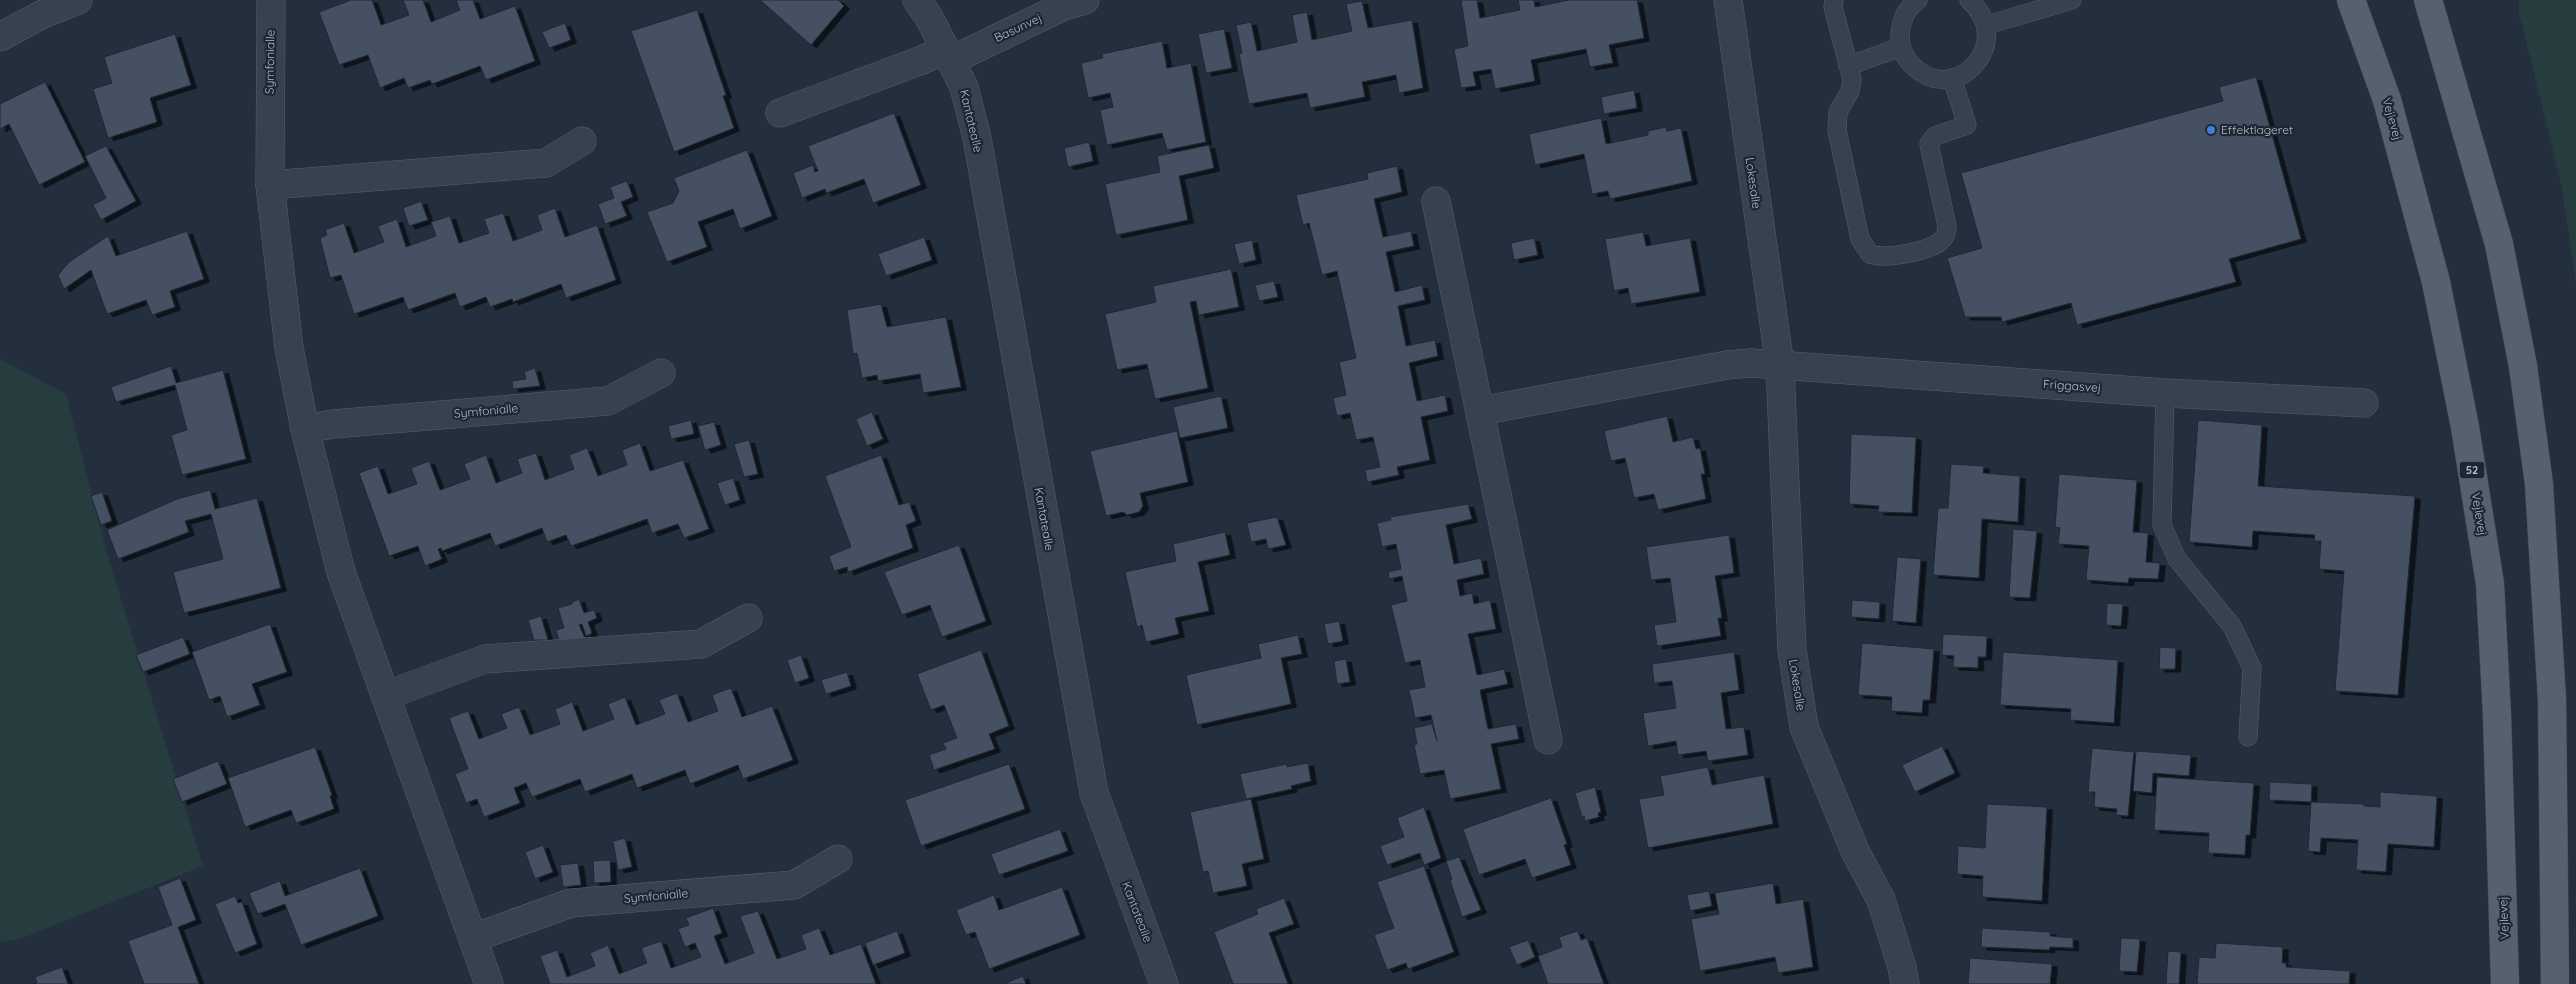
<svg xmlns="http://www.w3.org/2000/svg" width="2576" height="984" viewBox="0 0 2576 984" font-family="Quicksand,sans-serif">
	<defs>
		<filter id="shadow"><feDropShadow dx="5.5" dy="3" stdDeviation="0" flood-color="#0009"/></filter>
	</defs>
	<rect width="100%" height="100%" fill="#242f3e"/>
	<!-- green -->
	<g fill="#263c3f">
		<path d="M2519,0h57v283l-15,-100 -42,-170z"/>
		<path d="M0,359l66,35 41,159 96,313 -183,73 -20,3z"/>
	</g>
	<!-- building -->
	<g fill="#455162" stroke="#1f2835" filter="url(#shadow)">
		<path d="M351,0h21l9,25 28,-10 -6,-15h20l8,22 29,-12 -4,-10h17l7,19 35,-13 20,55 -49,19 -6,-14 -48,18 -2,-4 -22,8 -4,-10 -24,10 -12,-33 -29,10 -20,-53z"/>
		<path d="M760,0h78l6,6 -33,39z"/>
		<path d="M1461,0h16l3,18 40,-8 -2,-10h16l1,7 34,-7h68l7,38 -35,7 4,18 -23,4 -4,-18 -55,11 4,21 -40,8 -4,-20 -18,3 3,14 -15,2 -7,-39 14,-3z"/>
		<path d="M1362,1l6,27 44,-8 11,68 -24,5 -3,-18 -34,7 3,15 -55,11 -3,-15 -58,11 -10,-50 3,-1 -6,-28 15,-3 6,29 40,-9 -5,-27 15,-3 5,28 40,-9 -6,-27z"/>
		<path d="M697,10l29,85 -3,1 11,32 -60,24 -43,-121z"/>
		<path d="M565,23l6,17 -22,8 -7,-16z"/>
		<path d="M1224,29l8,39 -26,5 -8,-39z"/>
		<path d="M175,34l16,51 -41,13 7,24 -49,16 -15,-49 19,-6 -8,-26z"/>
		<path d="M1162,41l5,27 24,-5 15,79 -39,8 -5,-17 -55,12 -7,-35 13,-3 -3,-14 -22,5 -7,-35 22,-5 -1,-4z"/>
		<path d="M2256,77l45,162 -72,20 7,23 -159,43 -6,-22 -69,19 -1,-5h-36l-18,-59 35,-10 -21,-75 262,-72 -4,-14z"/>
		<path d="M45,82l40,80 -46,23 -30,-61 -9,5v-25z"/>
		<path d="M1634,90l3,18 -33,6 -3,-17z"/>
		<path d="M894,113l27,72 -48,18 -9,-24 -38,14 -1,-4 -23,9 -9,-25 20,-8 2,7 3,-1 -10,-25z"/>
		<path d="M1601,118l5,26 42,-9v-4l18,-4 1,4 14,-3 11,53 -82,18 -2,-8 -16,3 -8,-40 -49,11 -6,-31z"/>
		<path d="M1089,142l4,19 -25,6 -4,-19z"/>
		<path d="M1209,145l5,23 -35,8 9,44 -72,15 -11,-51 55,-12 -3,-16z"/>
		<path d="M106,146l30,55 -35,19 -8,-15 13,-7 -21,-42z"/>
		<path d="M747,150l25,66 -32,13 -7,-20 -35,13 9,25 -40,15 -20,-50 26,-9 6,-12 -5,-13z"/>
		<path d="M1397,166l5,26 -28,7 9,38 28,-6 3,15 -28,6 9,40 27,-7 3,15 -27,6 8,40 29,-6 3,16 -29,7 8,38 28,-6 3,16 -27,6 9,43 -33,7 2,8 -32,7 -2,-12 15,-3 -7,-30 -17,3 -6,-27 -13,3 -4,-18 13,-3 -7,-33 17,-4 -19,-87 -15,4 -13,-52 -6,2 -7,-30 72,-16 -1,-6z"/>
		<path d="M627,181l6,16 -12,5 6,14 -22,8 -7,-20 16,-6 -4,-11z"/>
		<path d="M421,201l7,19 -19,6 -6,-18z"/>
		<path d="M555,208l10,29 32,-12 19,55 -50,18 -5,-14 -48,18 -1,-3 -22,8 -4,-10 -26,10 -5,-14 -47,17 -5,-13 -49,17 -13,-39 -11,3 -10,-40 7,-3 -2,-5 19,-7 10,30 30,-11 -6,-16 19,-7 9,28 30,-11 -5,-14 19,-6 9,27 30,-10 -5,-14 19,-6 10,28 29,-11 -5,-15z"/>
		<path d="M187,231l17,48 -34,12 5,16 -23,8 -6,-15 -39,14 -16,-44 -27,19 -6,-14 11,-13 39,-26 8,20z"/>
		<path d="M1643,232l3,14 44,-8 10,54 -69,12 -3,-16 -14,3 -9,-52z"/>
		<path d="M924,237l8,23 -46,16 -8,-22z"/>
		<path d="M1534,238l4,17 -24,5 -3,-17z"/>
		<path d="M1252,240l4,20 -17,4 -5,-20z"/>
		<path d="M1231,269l8,38 -40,8 -3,-14 -6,1 18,86 -53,11 -8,-35 -30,6 -12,-56 51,-12 -3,-16z"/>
		<path d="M1274,281l4,16 -19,4 -4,-16z"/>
		<path d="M881,304l6,23 59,-10 15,70 -38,6 -3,-19 -42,7 -1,-6 -15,3 -5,-25 -4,1 -6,-44z"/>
		<path d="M171,366l5,17 47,-13 23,89 -64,16 -11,-40 16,-5 -12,-45 -59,17 -5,-15z"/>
		<path d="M535,368l5,18 -27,3 -1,-8 14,-2 -2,-7z"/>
		<path d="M1221,396l7,32 -48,10 -7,-31z"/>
		<path d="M872,412l11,27 -16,7 -11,-27z"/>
		<path d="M1667,416l6,26 20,-5 3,12 4,-1 5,26h-4l5,25 -48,11 -4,-16 -20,4 -9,-40 -14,3 -7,-30z"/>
		<path d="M691,420l3,14 -23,5 -3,-13z"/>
		<path d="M2198,420l64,5 -4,61 157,10 -17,199 -63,-4 9,-120 -25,-2 2,-28h-7l1,-6 -62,-4 -1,16 -63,-5z"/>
		<path d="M714,422l7,23 -16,5 -7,-24z"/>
		<path d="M1177,431l11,51 -48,11 3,13 -4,6 -12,3 -4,-3 -17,4 -16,-65z"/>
		<path d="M1851,434l65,3 -4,76 -34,-1 1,-6 -30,-2z"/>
		<path d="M749,440l9,34 -14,3 -10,-33z"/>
		<path d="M640,443l10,28 33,-11 26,69 -25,9 -6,-14 -26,9 -5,-14 -76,27 -5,-11 -19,7 -5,-14 -47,18 -5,-13 -48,18 -1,-3 -3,1 4,10 -17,7 -7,-20 -29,10 -30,-83 19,-7 10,28 29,-10 -6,-16 18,-7 11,29 30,-11 -6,-15 22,-9 10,28 26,-10 -5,-14 19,-6 9,27 29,-11 -5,-14 18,-7 11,28 29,-11 -5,-15z"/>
		<path d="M881,455l18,50 10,-3 7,19 -10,4 7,23 -65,24 -1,-5 -13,4 -5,-15 22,-9 -26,-71z"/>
		<path d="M1951,464l33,2 -1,7 37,3 -2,46 -36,-3 -3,59 -46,-3 5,-67h10z"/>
		<path d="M2059,474l78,6 -4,52 15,1 -2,29 14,1 -2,16 -29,-1 -1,5 -42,-3 3,-34 -31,-2 2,-16 -5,-1z"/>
		<path d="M733,478l7,22 -15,5 -8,-22z"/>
		<path d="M210,490l5,19 42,-11 24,90 -97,25 -11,-41 50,-13 -12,-45 -26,7 4,11 -71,27 -11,-29 70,-31z"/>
		<path d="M102,492l10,29 -11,4 -10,-29z"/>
		<path d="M1468,504l4,15 -26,6 8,39 27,-6 3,16 -27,6 3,16 12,-3 2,11 16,-4 6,29 -28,5 9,41 27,-6 4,15 -28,6 8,39 28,-5 3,15 -28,5 10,45 -51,10 -6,-29 -24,4 -6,-29 3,-1 -3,-16 18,-4 5,17 -6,-26 -16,3 -6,-28 16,-3 -5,-27 -15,3 -14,-58 16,-4 -5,-25 -13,3 -1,-7 13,-3 -5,-25 -14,3 -5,-24 14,-3 -1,-3z"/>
		<path d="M1277,517l9,28 -18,4 -2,-10 -15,3 -4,-19z"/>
		<path d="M2013,529l24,2 -7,67 -21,-1z"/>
		<path d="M1225,532l5,23 -32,7 11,49 -34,7 4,16 -33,8 -4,-17 -5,2 -12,-55 51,-11 -3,-17z"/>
		<path d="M1729,535l5,38 -19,3 7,42h-4l3,18 -64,10 -3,-21 22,-3 -6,-44 -19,2 -5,-33z"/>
		<path d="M959,545l27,76 -44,16 -12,-32 -28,10 -18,-43z"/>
		<path d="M1897,557l24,2 -5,64 -24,-2z"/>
		<path d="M579,599l5,14 10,-3 3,8 -9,4 4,11 -6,3 -4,-12 -3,1 6,13 -26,2 -3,-10 8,-2 -6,-20 14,-4 -1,-1z"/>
		<path d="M1852,600l28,2 -1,17 -28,-2z"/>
		<path d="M2107,603l16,1 -2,22 -15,-1z"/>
		<path d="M541,616l7,24h-14l-6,-20z"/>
		<path d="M1339,621l4,20 -15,3 -4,-20z"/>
		<path d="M270,624l17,48 -35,12 8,21 -33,12 -7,-21 -11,4 -17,-48z"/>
		<path d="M1943,634l44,2 -1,21h-8v11l-25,-1 1,-11 -12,-1z"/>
		<path d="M1298,635l4,19 -21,4 10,46 -94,21 -11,-50 75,-17 -3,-14z"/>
		<path d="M183,637l7,17 -47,18 -7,-17z"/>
		<path d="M1862,643l72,6 -4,51h-7l-1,13 -31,-2 1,-14 -34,-2z"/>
		<path d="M2160,647l16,1 -1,21h-16z"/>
		<path d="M981,650l28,76 -20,8 6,15 -61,21 -5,-15 17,-6 -3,-6 14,-5 -13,-33 -13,5 -14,-36z"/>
		<path d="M1734,652l5,38 -18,3 5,36 18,-2 4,28 -40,6 -2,-10 -28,4 -2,-14 -28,5 -5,-33 33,-5 -4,-27 -18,2 -2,-19z"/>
		<path d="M2003,652l115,8 -4,63 -44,-3 1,-11 -71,-4z"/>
		<path d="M801,655l8,23 -14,5 -8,-23z"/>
		<path d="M1346,659l4,23 -13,2 -3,-23z"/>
		<path d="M847,672l4,14 -25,8 -5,-14z"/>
		<path d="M731,688l11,29 30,-11 21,54 -50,19 -5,-14 -48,19 -5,-14 -48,18 -5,-14 -47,18 -5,-13 -48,18 -6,-14 -12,5 6,15 -36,14 -7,-18 -11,4 -11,-29 13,-5 -19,-51 19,-7 11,28 28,-11 -6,-14 18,-7 11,28 30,-11 -5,-15 17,-7 11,29 31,-12 -6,-15 17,-7 11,28 29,-11 -6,-14 18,-7 11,29 30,-11 -6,-16z"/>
		<path d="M1942,746l13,27 -40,19 -13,-27z"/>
		<path d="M315,747l17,48 -2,1 4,13 -38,14 -5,-13 -46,17 -17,-49z"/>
		<path d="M2092,748l42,4 -6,64 -12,-1 1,-6 -23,-2 1,-15h-7z"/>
		<path d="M2136,751l55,4 -2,21 -36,-3 -1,20 -19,-2z"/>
		<path d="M218,761l9,23 -45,18 -9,-23z"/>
		<path d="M1308,763l3,18 -20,5 1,3 -46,10 -6,-25 47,-10v3z"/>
		<path d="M1009,764l16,45 -104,37 -16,-46z"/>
		<path d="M1708,767l4,18 52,-10 9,49 -125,24 -9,-49 25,-4 -4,-19z"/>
		<path d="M2157,777l97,6 -4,52h-4l-1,20 -37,-2 1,-20 -55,-3z"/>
		<path d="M2270,782l42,2 -1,18 -42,-2z"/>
		<path d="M1595,787l6,25 -3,1 1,4 -14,4 -1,-5 -2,1 -7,-24z"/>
		<path d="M2380,792l57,4 -3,51 -46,-3 -2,28 -30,-2 2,-30 -37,-2 -1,14 -12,-1 3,-49 53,2v2l16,1z"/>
		<path d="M1551,798l16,46 -3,1 7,20 -39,13 -7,-19 -46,16 -16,-46z"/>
		<path d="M1251,799l13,60 -22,5 5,22 -34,7 -5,-22 -5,1 -13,-60z"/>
		<path d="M1987,804l60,3 -5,94 -60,-4 1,-21 -26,-2 1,-28 27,2z"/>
		<path d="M1424,807l17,51 -17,7 -4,-12 -33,12 -7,-19 24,-9 -7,-19z"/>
		<path d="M1060,829l8,22 -69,24 -8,-21z"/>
		<path d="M625,838l7,29 -14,3 -5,-29z"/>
		<path d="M543,845l10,27 -18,7 -10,-27z"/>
		<path d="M1459,857l22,53 -19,7 -12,-37 2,-1 -6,-18z"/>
		<path d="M610,860l1,22 -17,1 -1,-22z"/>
		<path d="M578,863l3,22 -18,2 -3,-22z"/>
		<path d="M1424,866l30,86 -46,17 -2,-6 -19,7 -13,-35 20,-7 -17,-46z"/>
		<path d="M360,868l18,48 -77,29 -16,-41 -27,10 -9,-21 31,-12 5,15z"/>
		<path d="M180,878l16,42 -18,7 21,57h-55l-16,-43 44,-16 -14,-38z"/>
		<path d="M1773,883l3,21 27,-5 10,68 -35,6 -3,-16 -75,14 -9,-52 28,-5 -4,-21z"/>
		<path d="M1062,887l18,48 -91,34 -14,-37 -9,3 -10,-25 38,-15 5,15z"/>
		<path d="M1709,891l3,15 -22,5 -3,-16z"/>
		<path d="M235,896l3,7 4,-1 15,42 -22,9 -20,-49z"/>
		<path d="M1284,898l10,26 -25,9 19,51h-55l-19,-52 44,-18 -2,-5z"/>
		<path d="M713,908l9,25 -8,3 11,28 29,-11 -14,-37 18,-5 19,48 29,-10 -5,-14 18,-7 11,27 31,-11 15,40h-326l-10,-28 17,-6 10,27 28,-11 -5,-13 18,-8 11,29 28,-11 -6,-15 20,-7 10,27 30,-11 -6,-14 -10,4 -7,-18 11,-4 -3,-7z"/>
		<path d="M1982,928l69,4 -1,4 23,2v10l-23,-1 -1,3 -68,-3z"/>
		<path d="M897,931l8,22 -32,12 -8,-22z"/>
		<path d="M1578,931l3,9 6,-2 17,46h-56l-10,-28 24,-9 -3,-10z"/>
		<path d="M2121,938l19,1 -3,33 -18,-1z"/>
		<path d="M1528,940l7,17 -18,8 -8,-18z"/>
		<path d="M2216,943l67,4 -1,16h4v4l64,4 -1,13h-152l2,-27 16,1z"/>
		<path d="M2168,951l13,1 -2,32h-13z"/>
		<path d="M1970,958l82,6 -2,20h-82z"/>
		<path d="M62,967l6,17h-35l4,-1 -2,-6z"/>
		<path d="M1023,976l3,8h-22z"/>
	</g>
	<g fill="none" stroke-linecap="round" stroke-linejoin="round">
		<!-- service casing -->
		<g stroke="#565f6c" stroke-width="19">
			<g id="service">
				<path d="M1834,0l-1,7 19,72 -2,12 -12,21 -1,18 23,109 10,15c14,6 62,-3 72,-14 4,-4 5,-9 5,-14l-18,-82 6,-8 32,-11 -15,-47"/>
				<path d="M1918,0c-13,9 -18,23 -18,39 1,12 6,21 15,29 43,38 101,-27 54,-68"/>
				<path d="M1987,25l85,-25"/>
				<path d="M1848,66l53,-19"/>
				<path d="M2165,393l-3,132 15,34 55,67 20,42 -4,69"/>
			</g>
		</g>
		<!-- minor casing -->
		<g stroke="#565f6c" stroke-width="29">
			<g id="minor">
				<path d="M271,0l-1,185 19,163 16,81 36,143 148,412"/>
				<path d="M917,0l13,19 34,68 13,51 117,655 70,191"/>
				<path d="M1728,0l52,366 12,284 12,77 51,124 26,49 21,67 3,17"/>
				<path d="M0,37l41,-22 37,-15"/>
				<path d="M952,60l112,-54 21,-6"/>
				<path d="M780,113l142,-53 24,-11"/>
				<path d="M270,185l276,-22 36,-22"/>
				<path d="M1436,201l112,539"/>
				<path d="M1480,411l247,-46 24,-2 414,30 199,10"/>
				<path d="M305,429l28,-5 275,-23 53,-28"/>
				<path d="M387,695l98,-36 216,-15 47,-26"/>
				<path d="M473,938l98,-35 223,-18 44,-26"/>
			</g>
		</g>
		<!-- primary casing -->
		<g stroke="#414a57" stroke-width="29">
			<g id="primary">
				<path d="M2351,0l36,100 49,182 29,145 25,157 7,131 8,269"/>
				<path d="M2428,0l71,244 24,122 16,118 13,216 3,284"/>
			</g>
		</g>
		<!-- service -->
		<use href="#service" stroke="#38414e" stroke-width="18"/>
		<!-- minor -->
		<use href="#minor" stroke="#38414e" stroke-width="28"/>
		<!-- primary -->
		<use href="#primary" stroke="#56606e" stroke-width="28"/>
	</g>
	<!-- markers -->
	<circle fill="#3f7fe0" stroke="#1d2633" stroke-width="2" cx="2211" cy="130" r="5"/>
	<g text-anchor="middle" stroke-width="4.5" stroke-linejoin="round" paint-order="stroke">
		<!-- shield labels -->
		<rect fill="#1d2633" stroke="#878f9c" stroke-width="1" x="2459.5" y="461.5" width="25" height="17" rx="4"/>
		<g font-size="11" font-weight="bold" fill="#b4bcc9">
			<text x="2472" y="474">52</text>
		</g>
		<!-- street labels -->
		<g font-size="12" fill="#b4bcc9" stroke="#1d2633">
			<text transform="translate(1018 28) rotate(-25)" y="4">Basunvej</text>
			<text transform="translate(270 62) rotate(-89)" y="4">Symfonialle</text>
			<text transform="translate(2392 119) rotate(74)" y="4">Vejlevej</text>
			<text transform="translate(971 121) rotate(77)" y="4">Kantatealle</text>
			<text transform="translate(1753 183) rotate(82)" y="4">Lokesalle</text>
			<text transform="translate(2072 386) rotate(4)" y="4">Friggasvej</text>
			<text transform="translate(486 411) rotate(-5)" y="4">Symfonialle</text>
			<text transform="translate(2479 514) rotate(81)" y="4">Vejlevej</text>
			<text transform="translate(1044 519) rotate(80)" y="4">Kantatealle</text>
			<text transform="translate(1797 685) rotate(81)" y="4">Lokesalle</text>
			<text transform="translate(656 896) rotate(-5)" y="4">Symfonialle</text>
			<text transform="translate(1137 912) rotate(69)" y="4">Kantatealle</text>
			<text transform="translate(2504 918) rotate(-92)" y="4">Vejlevej</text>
		</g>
		<!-- poi labels -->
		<g font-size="12" fill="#b4bcc9" stroke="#1d2633" text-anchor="start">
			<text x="2221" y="134">Effektlageret</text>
		</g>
	</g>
</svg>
